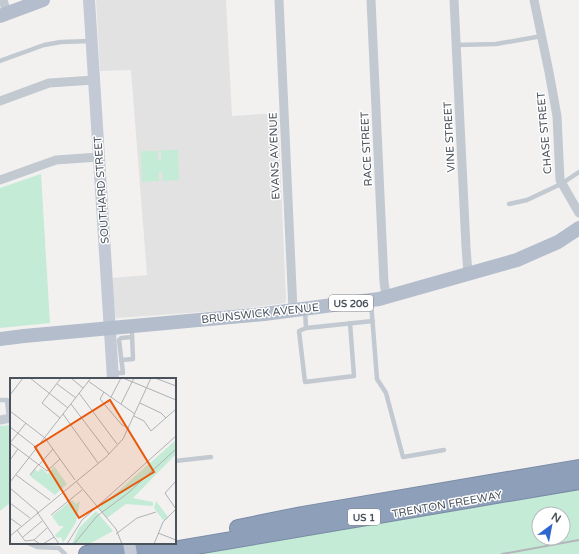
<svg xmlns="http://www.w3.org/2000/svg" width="579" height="554" viewBox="0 0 579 554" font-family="'Varela Round',sans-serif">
	<rect width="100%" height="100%" fill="#f2f1f0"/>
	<!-- education -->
	<path fill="#e3e2e2" d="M96,0h130l6,116 46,-3 8,186 -1,4 -54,7 -115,8 -1,-3 -3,-37 35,-3 -16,-205 -31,1z"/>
	<!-- green -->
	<g fill="#c4ebd6" fill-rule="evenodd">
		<path d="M161,150h17l1,30 -16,1 -1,-9h-3v9l-17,1 -1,-31h17v9h3z"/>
		<path d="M41,174l9,149 -50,5v-140z"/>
		<path d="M11,425v77l-11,9v-85z"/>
		<path d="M579,490v64h-385zM539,514h24v24h-24z"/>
	</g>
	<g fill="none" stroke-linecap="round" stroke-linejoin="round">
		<!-- highway casing -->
		<g stroke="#798aa5" stroke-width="18">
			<g id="highway">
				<path d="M238,528l64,-13 277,-47"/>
				<path d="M87,554l68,-11"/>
				<path d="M149,554l430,-73"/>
			</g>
		</g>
		<!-- lane -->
		<g stroke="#c3c9d0" stroke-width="4.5">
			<path d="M457,45l39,-1 46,-8"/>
			<path d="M0,61l44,-16 17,-3 30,-1"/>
			<path d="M509,204l18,-4 34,-16 18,-12"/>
			<path d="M371,302l6,77 9,14 17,64 41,-7"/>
			<path d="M305,311l1,17 67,-7"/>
			<path d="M306,328l-7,3 6,51 49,-6 -4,-53"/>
			<path d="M121,360l12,-1 -1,-25"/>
			<path d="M114,373h9l-4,-33 2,-2 11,-1"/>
			<path d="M0,400h7l2,19"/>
			<path d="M175,461l36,-4"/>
			<path d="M28,543l9,4 22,1 6,6"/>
		</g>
		<!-- street -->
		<g stroke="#c3c9d0" stroke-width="9">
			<path d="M3,0l4,13"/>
			<path d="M279,0l14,310"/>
			<path d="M371,0l13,282 2,14"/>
			<path d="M454,0l12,247 2,27"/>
			<path d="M534,0l15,72 8,44 3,64 19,33"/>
			<path d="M0,101l49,-18 45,-3"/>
			<path d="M0,180l56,-20 43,-3"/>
			<path d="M0,420l11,-2"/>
		</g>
		<!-- secondary -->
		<path stroke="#c3cad5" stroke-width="12" d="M89,0l24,379"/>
		<!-- primary -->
		<g stroke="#b3bdcc" stroke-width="14">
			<path d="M0,16l43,-16"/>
			<path d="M0,339l24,-3 240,-22 115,-15 138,-39 41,-18 21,-14"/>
		</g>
		<!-- highway -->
		<use href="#highway" stroke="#8e9fb9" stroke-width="16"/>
		<!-- rail -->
		<path stroke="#b3b5ba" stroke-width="2" d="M502,554l77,-14"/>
		<!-- secondary-bridge -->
		<path stroke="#c3cad5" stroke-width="12" d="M129,543l2,11"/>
	</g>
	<g text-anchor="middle" stroke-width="3" stroke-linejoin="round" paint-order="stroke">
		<!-- shield labels -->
		<g fill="#fff" stroke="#80868d" stroke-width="1">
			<rect x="329" y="295" width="44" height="16" rx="3"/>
			<rect x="348" y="509" width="32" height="16" rx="3"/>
		</g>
		<g font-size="10" font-weight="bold" fill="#4a525c">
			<text x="351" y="307">US 206</text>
			<text x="364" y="521">US 1</text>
		</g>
		<!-- street labels -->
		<g font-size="11" fill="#4a525c" stroke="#fff">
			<text transform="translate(544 133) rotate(-95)" y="4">CHASE STREET</text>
			<text transform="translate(449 137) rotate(-93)" y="4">VINE STREET</text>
			<text transform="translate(366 149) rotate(-93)" y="4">RACE STREET</text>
			<text transform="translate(274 156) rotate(-92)" y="4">EVANS AVENUE</text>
			<text transform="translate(101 190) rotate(-94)" y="4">SOUTHARD STREET</text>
			<text transform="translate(260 313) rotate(-6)" y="4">BRUNSWICK AVENUE</text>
			<text transform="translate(447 504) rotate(-10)" y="4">TRENTON FREEWAY</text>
		</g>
	</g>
	<!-- overview -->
	<g transform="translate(10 378)">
		<rect width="166" height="166" fill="#f2f1f0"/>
		<path d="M166,62v14l-43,44 20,4v4l-27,-2 -19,14 -8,-10zM44,88l13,18 -12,11 -25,-19 5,-7 3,3 3,-4 7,6zM62,122l4,4 4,-3 -4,21 -13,21 -2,-6 -4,1 -2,-3 9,-9h-5l-7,-10zM146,123l12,16 -4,4 -10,-13zM86,133l17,20 -24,13h-17l7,-16z" fill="#c4ebd6"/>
		<path fill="none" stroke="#afb1b5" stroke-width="1" d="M20,0l38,30M61,0l12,10M113,0l53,22M145,0l21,8M78,3l47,33M47,6l19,14M94,14l-4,7 22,26 7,3M69,15l38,51M0,17l13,-17M101,19l10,-19M130,25l21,10 5,5M61,26l38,50M111,26l13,-26M0,33l35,27M53,36l35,49M124,38l10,5 7,10 25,-22M50,40l-18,-15 19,-25M0,49l27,21M35,60l30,42M0,65l37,28 13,-12M0,65l16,-20M0,82l8,-11M29,87l14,-16M6,97l34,25M20,97l8,-10M66,103l40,48 6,15M0,104l81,-104M0,110l28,24M0,125l20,15M166,131l-11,-16 11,-12M27,134l22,32M41,137l31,-25M0,140l11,8M7,152l8,11 9,-1 6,4M148,155l18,7M106,156l21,-16 19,-6M0,158l96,-79 17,-18 28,-61M13,159l19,-16M24,162l13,-12M33,166l11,-7M57,166l15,-24 94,-84M64,166l23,-28 31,-23 48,-44M144,166l9,-22 13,-13"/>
		<path fill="#e8590c" fill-opacity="0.15" stroke="#e8590c" stroke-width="2" d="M100,22l44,72 -75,46 -44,-71z"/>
		<rect width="166" height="166" fill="none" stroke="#4a525c" stroke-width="2"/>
	</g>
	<!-- north arrow -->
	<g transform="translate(551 526) rotate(32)"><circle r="19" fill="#ffffff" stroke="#b7babe"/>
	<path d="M0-3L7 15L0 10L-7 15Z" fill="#2e66cf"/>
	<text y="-6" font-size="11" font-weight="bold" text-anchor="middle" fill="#4a525c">N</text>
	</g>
</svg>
